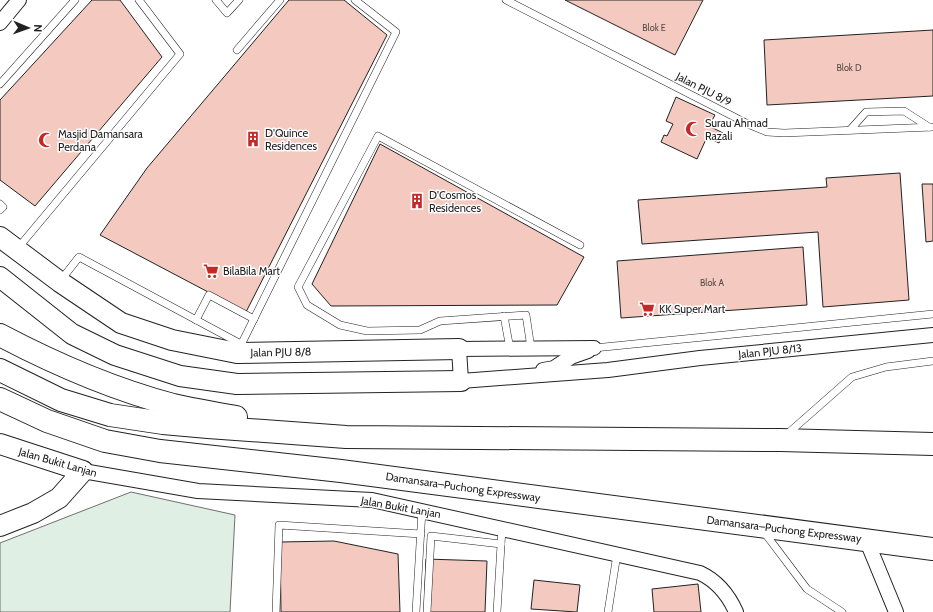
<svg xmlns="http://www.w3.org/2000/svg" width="933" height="612" viewBox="0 0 933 612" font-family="Cabin,sans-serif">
	<rect width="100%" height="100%" fill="#fff"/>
	<!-- green -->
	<path fill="#e0efe3" stroke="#6f6f6f" d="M131,492l104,23 -5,97h-230v-69z"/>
	<!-- building -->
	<g fill="#f3c9c0" stroke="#222">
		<path d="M92,0h28l42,57 -127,149 -35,-26v-80z"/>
		<path d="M289,0h55l43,35 -141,277 -146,-77 47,-67z"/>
		<path d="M565,0h138l-28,55z"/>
		<path d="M933,30v66l-166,9 -3,-65z"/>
		<path d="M676,97l39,18 -6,11 14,7 -4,10 -12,-6 -10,22 -36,-17 3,-7 3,1 6,-12 -7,-3z"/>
		<path d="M380,144l204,113 -27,48 -226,1 -19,-22z"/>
		<path d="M900,173l9,127 -86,7 -5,-75 -176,12 -4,-44 189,-13 -1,-9z"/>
		<path d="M922,184h11v57l-7,1z"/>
		<path d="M803,247l4,58 -186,13 -4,-57z"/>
		<path d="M334,541l64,13 2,58h-119l-1,-70z"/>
		<path d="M426,559l61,2 -2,51h-61z"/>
		<path d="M534,580l46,5 -3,27 -46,-3z"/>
		<path d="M698,584l3,28h-47l-2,-23z"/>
	</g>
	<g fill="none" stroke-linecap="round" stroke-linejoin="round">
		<!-- lane casing -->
		<g stroke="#222" stroke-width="8">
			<g id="lane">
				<path d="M216,0l11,13 12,-13"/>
				<path d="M506,0l244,125 17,7 17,1 149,-6"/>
				<path d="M237,50l43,-50"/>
				<path d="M0,84l75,-84"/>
				<path d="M850,130l16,-18 38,-1 25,16"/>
				<path d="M0,204l3,3 -3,3"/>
				<path d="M18,248l162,-194 -41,-54"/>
				<path d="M61,280l18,-23 162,87"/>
				<path d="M504,316l6,33"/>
				<path d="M196,320l13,-25 45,24"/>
				<path d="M531,348l-5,-33 -86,6 -20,9 -53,1 -27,-6 -33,-20 -9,-18 80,-151 202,109"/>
				<path d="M594,348l339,-34"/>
				<path d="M238,351l158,-319 -41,-32"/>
				<path d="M785,436l67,-59 34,-10 47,-6"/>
				<path d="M764,532l43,57 35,23"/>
				<path d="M276,612l3,-87 142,9"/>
				<path d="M416,612l6,-102"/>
				<path d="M427,612l4,-76 70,8"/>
				<path d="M497,612l5,-84"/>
				<path d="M608,612l9,-58"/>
			</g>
		</g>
		<!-- street casing -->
		<g stroke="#222" stroke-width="16">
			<g id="street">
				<path d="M0,23l19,-23"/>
				<path d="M594,348l-135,1 2,32 147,-11 92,-12 233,-23"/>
				<path d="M543,370l11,-2 17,-11 17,-6"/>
				<path d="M83,471l115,20 174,9 328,73c17,8 28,21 36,39"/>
				<path d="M866,539l30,73"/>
			</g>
		</g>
		<!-- secondary casing -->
		<g stroke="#222" stroke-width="22">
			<g id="secondary">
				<path d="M0,237l60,45 61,41 51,17 65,13 222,-4"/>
				<path d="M0,277l72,57 43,21 65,21 57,8 224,-3"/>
				<path d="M0,444l83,27 -24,27 -26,15 -33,13"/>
			</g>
		</g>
		<!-- highway casing -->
		<g stroke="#222" stroke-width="24">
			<g id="highway">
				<path d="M0,335c55,29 113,54 173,70 21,5 42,8 63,12"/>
				<path d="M0,370l61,30 49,15 53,8 45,4 138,10 434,3 153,4"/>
				<path d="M0,399l47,22 58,20 55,10 181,20 592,78"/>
			</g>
		</g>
		<!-- lane -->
		<use href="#lane" stroke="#fff" stroke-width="7"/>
		<!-- street -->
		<use href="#street" stroke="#fff" stroke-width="14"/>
		<!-- secondary -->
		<use href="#secondary" stroke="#fff" stroke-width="20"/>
		<!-- highway -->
		<use href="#highway" stroke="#fff" stroke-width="22"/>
	</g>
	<!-- icons -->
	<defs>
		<g id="mosque-bare" transform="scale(1.2)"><path d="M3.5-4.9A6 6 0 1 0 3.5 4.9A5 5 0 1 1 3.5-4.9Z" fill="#c62828" stroke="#fff" stroke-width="2.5" paint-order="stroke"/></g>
		<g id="building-bare" transform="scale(1.2)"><path d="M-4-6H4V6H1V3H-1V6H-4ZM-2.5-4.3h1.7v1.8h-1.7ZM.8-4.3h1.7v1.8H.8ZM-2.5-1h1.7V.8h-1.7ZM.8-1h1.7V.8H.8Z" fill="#c62828" stroke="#fff" stroke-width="2.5" paint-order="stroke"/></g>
		<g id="supermarket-bare" transform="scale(1.2)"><path d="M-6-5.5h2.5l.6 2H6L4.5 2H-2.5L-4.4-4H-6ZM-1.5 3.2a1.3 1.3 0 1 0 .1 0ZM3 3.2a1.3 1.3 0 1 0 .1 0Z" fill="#c62828" stroke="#fff" stroke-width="2.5" paint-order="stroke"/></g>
	</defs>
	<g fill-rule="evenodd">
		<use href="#mosque-bare" x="693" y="129"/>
		<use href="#building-bare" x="253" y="139"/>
		<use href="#mosque-bare" x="46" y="140"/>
		<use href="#building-bare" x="417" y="201"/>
		<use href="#supermarket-bare" x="211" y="271"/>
		<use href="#supermarket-bare" x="647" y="309"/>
	</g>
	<g text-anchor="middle" stroke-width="3" stroke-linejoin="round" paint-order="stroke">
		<!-- number labels -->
		<g font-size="9" fill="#564c4a">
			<text x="654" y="31">Blok E</text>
			<text x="849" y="71">Blok D</text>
			<text x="712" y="286">Blok A</text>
		</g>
		<!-- street labels -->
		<g font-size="11" fill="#222" stroke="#fff">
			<text transform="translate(704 89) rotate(27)" y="4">Jalan PJU 8/9</text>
			<text transform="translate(770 351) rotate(-6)" y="4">Jalan PJU 8/13</text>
			<text transform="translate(281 352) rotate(-1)" y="4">Jalan PJU 8/8</text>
			<text transform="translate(58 462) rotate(16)" y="4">Jalan Bukit Lanjan</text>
			<text transform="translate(463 487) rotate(8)" y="4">Damansara–Puchong Expressway</text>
			<text transform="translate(401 507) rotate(10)" y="4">Jalan Bukit Lanjan</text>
			<text transform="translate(784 529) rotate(7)" y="4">Damansara–Puchong Expressway</text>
		</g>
		<!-- poi labels -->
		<g font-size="11" fill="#222" stroke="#fff" text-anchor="start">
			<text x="705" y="127">Surau Ahmad<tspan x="705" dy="13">Razali</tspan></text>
			<text x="265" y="137">D'Quince<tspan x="265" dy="13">Residences</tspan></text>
			<text x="58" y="138">Masjid Damansara<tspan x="58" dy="13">Perdana</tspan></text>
			<text x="429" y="199">D'Cosmos<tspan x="429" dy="13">Residences</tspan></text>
			<text x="223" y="275">BilaBila Mart</text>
			<text x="659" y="313">KK Super Mart</text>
		</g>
	</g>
	<!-- north arrow -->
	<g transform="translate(28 28) rotate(92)" stroke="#ffffff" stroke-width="3" paint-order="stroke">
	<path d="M0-3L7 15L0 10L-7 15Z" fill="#222222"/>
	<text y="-6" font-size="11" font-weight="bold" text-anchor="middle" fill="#222222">N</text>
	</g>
</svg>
